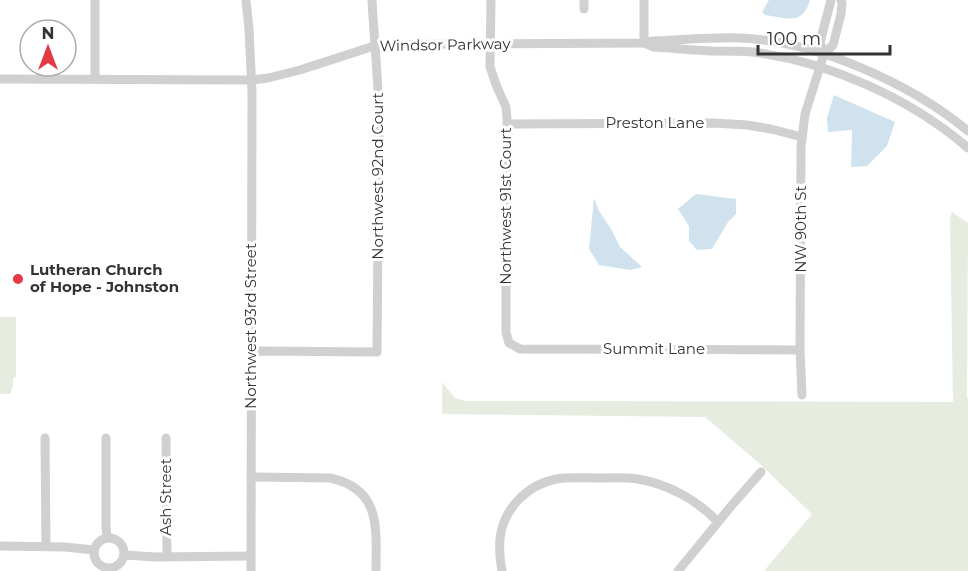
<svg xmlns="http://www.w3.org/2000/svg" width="968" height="571" viewBox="0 0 968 571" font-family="Montserrat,sans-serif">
	<rect width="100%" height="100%" fill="#fff"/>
	<!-- green -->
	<g fill="#e6ecdf">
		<path d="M952,212l16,11 -1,175 1,1v172h-204l48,-57 -52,-50 -55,-47 -263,-3v-32l13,16 10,3 488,1 -3,-183z"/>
		<path d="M0,317h16v60l-3,1v7l-3,9h-10z"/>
	</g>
	<!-- water -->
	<g fill="#cfe2ee">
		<path d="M769,0h41c-7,26 -24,18 -45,15l-3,-3z"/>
		<path d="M834,95l61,27 -8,24 -20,20 -16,1 1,-37 -24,2 -1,-14z"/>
		<path d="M696,194l40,5v15l-8,8 -16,27 -15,1 -8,-9v-15l-11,-17z"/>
		<path d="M594,198l5,13 12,18 9,18 22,20 -12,3 -31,-5 -10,-16z"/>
	</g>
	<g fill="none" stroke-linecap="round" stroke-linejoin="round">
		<!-- minor -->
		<g stroke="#d0d0d0" stroke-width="9">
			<path d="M95,0v79"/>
			<path d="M246,0l3,29 3,63 -1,479"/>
			<path d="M491,0l-1,67 7,20 9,20 2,24 -2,64v137l3,11 11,6 280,1"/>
			<path d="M584,9v-9"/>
			<path d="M644,43l9,4c19,1 39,3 59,4 14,0 28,0 41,1 76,10 157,46 215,96"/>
			<path d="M644,43v-43"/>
			<path d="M824,54l-4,-12 11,-42"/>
			<path d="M0,79l252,1 16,-2 32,-8 74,-24 66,-2 204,-1 9,-2c29,-1 58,-4 87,-3 76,3 170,45 228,93"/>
			<path d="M507,124l207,-1 33,2 24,4 31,8"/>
			<path d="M251,354l10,-3 116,1 2,-237c-1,-39 -5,-77 -7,-115"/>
			<path d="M802,395l-2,-45 1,-203 4,-33 19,-60 9,-9 8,-31 1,-11 -1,-3"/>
			<path d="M45,438l1,108"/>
			<path d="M106,438v89l1,11"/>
			<path d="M166,438l1,119"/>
			<path d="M251,477l79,1c52,11 46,51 46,93"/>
			<circle cx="109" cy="553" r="15"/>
			<path d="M0,546l65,1 29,3"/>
			<path d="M124,555l32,2 95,-1"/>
			<path d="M502,571c-2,-11 -3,-21 -2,-32 3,-30 27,-54 56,-60 13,-2 27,-1 41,-1 13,0 28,-1 41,1 30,5 59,21 80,43"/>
			<path d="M678,571l54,-66 29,-33"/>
		</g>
	</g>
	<!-- markers -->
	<circle fill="#e63946" stroke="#fff" stroke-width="2" cx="18" cy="279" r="6"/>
	<g text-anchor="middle" stroke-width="6" stroke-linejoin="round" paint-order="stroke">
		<!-- street labels -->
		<g font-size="15" fill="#333" stroke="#fff">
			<text transform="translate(445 45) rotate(-1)" y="5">Windsor Parkway</text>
			<text x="655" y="128">Preston Lane</text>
			<text transform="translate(378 176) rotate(-90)" y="5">Northwest 92nd Court</text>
			<text transform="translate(506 206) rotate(-90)" y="5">Northwest 91st Court</text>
			<text transform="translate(801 229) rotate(-90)" y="5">NW 90th St</text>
			<text transform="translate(251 326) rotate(-90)" y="5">Northwest 93rd Street</text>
			<text x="654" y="354">Summit Lane</text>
			<text transform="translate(166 497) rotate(-90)" y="5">Ash Street</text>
		</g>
		<!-- poi labels -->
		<g font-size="15" font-weight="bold" fill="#333" stroke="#fff" text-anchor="start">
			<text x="30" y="275">Lutheran Church<tspan x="30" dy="17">of Hope - Johnston</tspan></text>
		</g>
	</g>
	<!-- north arrow -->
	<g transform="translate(48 48)"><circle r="28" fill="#ffffff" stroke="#adadad" stroke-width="1.5"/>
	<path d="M0-4.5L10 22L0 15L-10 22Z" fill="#e63946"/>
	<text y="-9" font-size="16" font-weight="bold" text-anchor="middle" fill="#333333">N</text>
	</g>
	<!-- scale -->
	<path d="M758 45v9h132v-9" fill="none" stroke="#333333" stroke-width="3"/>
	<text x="767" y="45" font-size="18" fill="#333333" stroke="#ffffff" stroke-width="4.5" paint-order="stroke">100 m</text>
</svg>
